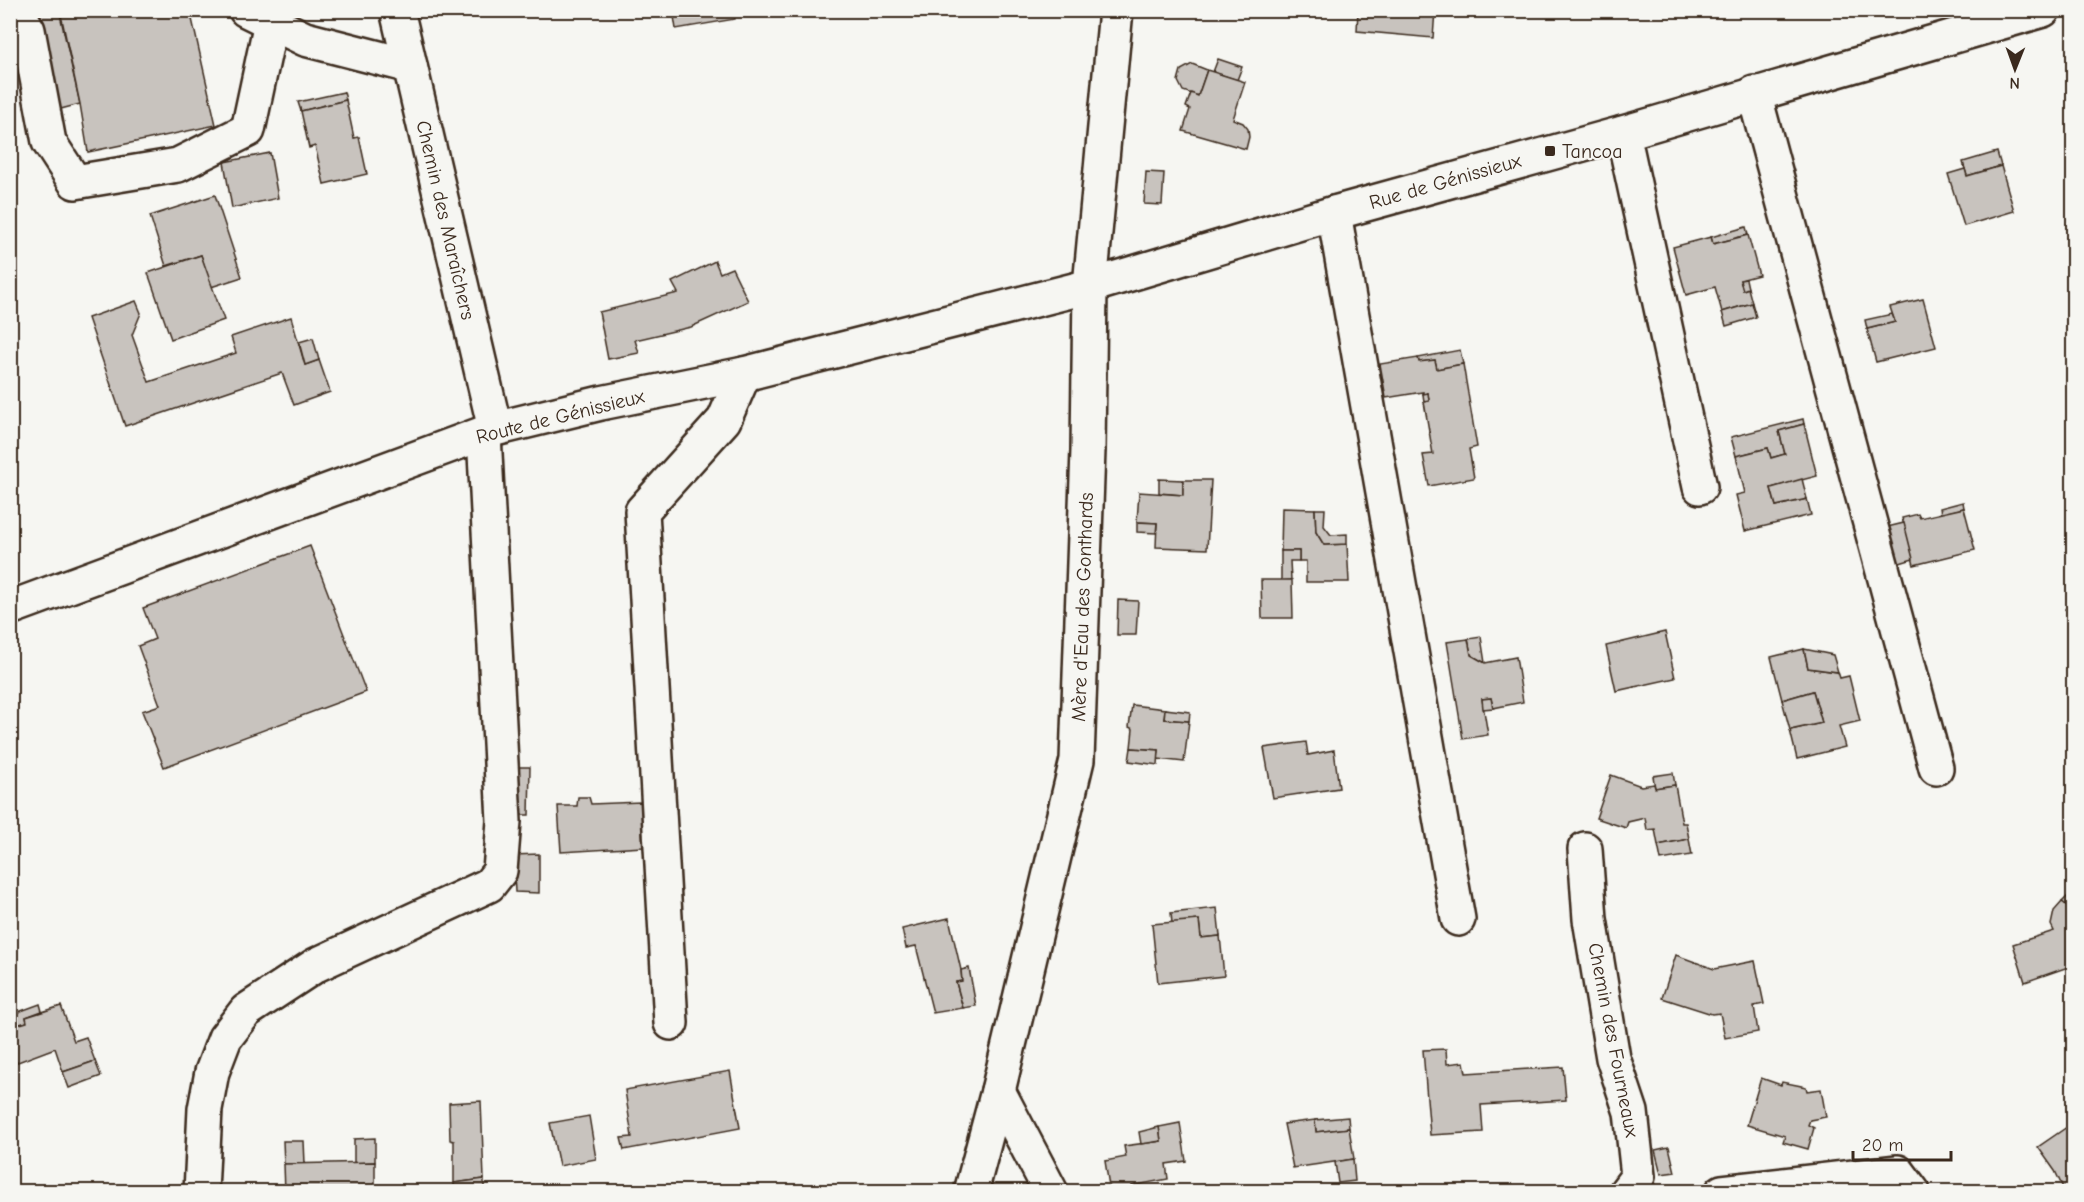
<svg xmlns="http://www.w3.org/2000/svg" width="2084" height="1202" viewBox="0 0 2084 1202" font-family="'Comic Neue',sans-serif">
	<rect width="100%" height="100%" fill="#f6f6f2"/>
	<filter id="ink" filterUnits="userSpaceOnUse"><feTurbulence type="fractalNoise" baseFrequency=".0167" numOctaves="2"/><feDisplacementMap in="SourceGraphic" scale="12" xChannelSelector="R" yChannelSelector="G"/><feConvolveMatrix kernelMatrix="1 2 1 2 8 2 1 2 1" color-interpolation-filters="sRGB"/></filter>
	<g filter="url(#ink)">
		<!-- building -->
		<g fill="#c8c3be" stroke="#3b2a1e" stroke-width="1.5">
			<path d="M36,10h23l21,94 -23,6z"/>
			<path d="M60,10h130l26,115 -128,27 -8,-48z"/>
			<path d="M673,10h60l2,9 -59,10z"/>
			<path d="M1358,10h77l-2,28 -76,-7z"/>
			<path d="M1218,59l24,8 -5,13 -24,-8z"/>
			<path d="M1192,64l15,6 -9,26 -15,-5 -5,-10 3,-11z"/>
			<path d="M1207,70l38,12 -12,37 10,4 5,6 1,8 -3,12 -63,-18 7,-22 -4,-2 5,-14 7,3z"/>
			<path d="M344,92l2,8 -45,11 -3,-9z"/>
			<path d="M346,100l8,38 5,-1 8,37 -43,10 -9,-38 -6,2 -8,-37z"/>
			<path d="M1997,152l4,14 -34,10 -4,-14z"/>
			<path d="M270,153l8,45 -46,10 -8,-46z"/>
			<path d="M2001,166l13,45 -50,15 -16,-52 17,-5 2,7z"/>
			<path d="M1146,172l18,1 -2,32 -18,-1z"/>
			<path d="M215,195l27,82 -31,10 -10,-32 -35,11 -16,-50z"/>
			<path d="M1746,227l2,8 -35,9 -2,-7z"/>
			<path d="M1748,235l11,40 -19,5 3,10 5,-2 4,15 -30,9 -7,-25 -29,8 -13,-48 38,-10 2,7z"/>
			<path d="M201,255l23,65 -53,19 -23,-66z"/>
			<path d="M715,261l5,12 12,-5 16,33 -57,26 -56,13 4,13 -31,6 -9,-47 79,-19 -6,-11z"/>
			<path d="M1746,279l2,9 -5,2 -3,-10z"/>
			<path d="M1923,299l13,48 -60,15 -9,-33 28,-7 -5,-15z"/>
			<path d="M136,301l5,12 -9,22 17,47 87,-29 -5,-16 60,-20 14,48 14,-5 11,32 -36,13 -12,-32 -157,53 -37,-108z"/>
			<path d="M1752,303l4,14 -30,9 -4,-14z"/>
			<path d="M1892,314l3,8 -28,7 -2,-9z"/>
			<path d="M313,338l6,22 -14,5 -6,-23z"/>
			<path d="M1460,350l3,14 -26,5 -2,-9 -16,2 -1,-4z"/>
			<path d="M1418,358l1,4 16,-2 2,9 26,-5 14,83 -8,2 5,29 -45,8 -6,-31 10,-1 -9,-52 5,-1 -1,-8 -5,1v-2l-37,6 -6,-34z"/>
			<path d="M1428,393l1,8 -5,1 -1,-8z"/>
			<path d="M1803,419l1,5 -25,7 6,23 -14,4 -3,-10 -32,8 -5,-19z"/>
			<path d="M1804,424l13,52 -46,12 5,18 31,-7 4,16 -66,16 -9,-36 9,-2 -9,-37 32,-8 3,10 14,-4 -6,-23z"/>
			<path d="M1159,479l24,1v15l-24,-2z"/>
			<path d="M1802,479l5,20 -31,7 -5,-18z"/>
			<path d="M1183,480h28l-4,69 -51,-2 1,-24 -20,-1 2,-30 44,3z"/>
			<path d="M1963,502l1,6 -23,6 -1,-6z"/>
			<path d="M1282,508l33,1 1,23 8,13 23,-1 2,38h-43v-21h-7v-10h-18z"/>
			<path d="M1964,508l11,42 -61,15 -12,-47 16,-4 2,4z"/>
			<path d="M1315,509h10l-1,17 7,9 16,-1v10l-23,1 -8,-13z"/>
			<path d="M1137,522l20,1 -1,10 -19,-1z"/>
			<path d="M1904,523l9,36 -20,6 -10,-37z"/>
			<path d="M310,546l56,146 -202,75 -22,-56 18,-6 -22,-59 17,-7 -12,-31z"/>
			<path d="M1281,551h18v10h-9l1,19 -10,1z"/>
			<path d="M1261,580h31l1,38h-31z"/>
			<path d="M2074,599v16l-9,-6z"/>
			<path d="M1118,600l20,1 -2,34h-19z"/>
			<path d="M1665,632l10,46 -59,13 -10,-45z"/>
			<path d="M1481,637l4,26 -14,-8 -3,-16z"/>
			<path d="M1468,639l3,16 14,8 31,-6 7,45 -30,6 -2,-10 -9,1 6,36 -25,4 -16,-97z"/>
			<path d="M1804,649l4,19 30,4 2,6 9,-2 11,45 -21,5 6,21 -48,12 -7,-29 32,-7 -9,-32 -31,9 -11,-43z"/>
			<path d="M1804,649l29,6 5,17 -30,-4z"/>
			<path d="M1813,691l9,32 -32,7 -8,-30z"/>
			<path d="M1491,698l2,10 -10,1 -1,-10z"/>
			<path d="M1132,705l33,4 -1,10 25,2 -5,41 -26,-3 1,-9 -28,-2 2,-19 -4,-2z"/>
			<path d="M1165,709l25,3 -1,9 -25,-2z"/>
			<path d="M1306,742l2,13 26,-5 5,38 -66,10 -9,-50z"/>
			<path d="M1131,748l28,2 -1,15 -29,-4z"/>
			<path d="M508,767h22l-1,48h-19z"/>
			<path d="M1673,773l2,12 -20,3 -2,-12z"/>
			<path d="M1611,775l30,11 13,-2 1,4 20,-3 7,38h4l3,16 -31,6 -3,-16 -8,1 -2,-12 -17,4 -2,6 -30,-10z"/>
			<path d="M578,797h11l2,7 50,-2 2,45 -82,5 -3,-46h19z"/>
			<path d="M1689,839l3,16 -31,5 -3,-15z"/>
			<path d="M539,854v39l-24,-1 -2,-37z"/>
			<path d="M2074,890v14l-4,4 -8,-6z"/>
			<path d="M2062,902l8,6 4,-4v61l-49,17 -12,-38 41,-13 -3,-6 3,-14z"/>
			<path d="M1217,908l3,28 -19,2 -2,-18 -27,3 -1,-10z"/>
			<path d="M949,918l12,52 1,11 -6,1 7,26 -30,5 -17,-67 -10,2 -4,-19z"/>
			<path d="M1199,920l2,18 19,-2 4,40 -66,7 -6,-59z"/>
			<path d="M1676,955l38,14 41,-8 9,43 -10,2 4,26 -33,6 -5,-25 -8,1 -50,-16z"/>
			<path d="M969,968l7,38 -13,2 -7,-26 6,-1 -1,-11z"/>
			<path d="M40,1004l2,7 -16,6 1,5 -17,5v-12z"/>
			<path d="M61,1006l13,35 12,-4 9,24 -32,11 -8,-24 -45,17v-38l17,-5 -1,-5z"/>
			<path d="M1446,1049l1,15 17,-2 2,11 97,-6 3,33 -85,5 2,27 -53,3 -7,-85z"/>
			<path d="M95,1061l6,15 -32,12 -6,-16z"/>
			<path d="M730,1071l10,57 -116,22 -3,-12 11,-1 -7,-47z"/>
			<path d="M1761,1078l20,7 1,-3 24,5 1,4 14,-2 5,28 -16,3 -2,5 6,3 -6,21 -25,-7 2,-6 -38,-11z"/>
			<path d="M481,1101l3,78 -30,4v-42l-4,-1 -1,-37z"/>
			<path d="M589,1116l7,43 -37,7 -9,-43z"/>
			<path d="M1348,1117l1,11 -33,4 -1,-12z"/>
			<path d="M1315,1120l1,12 33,-4 5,31 -61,9 -9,-44z"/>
			<path d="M1180,1123l6,38 -20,3 2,15 -37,7 1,6h-22l-5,-31 21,-4 -2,-11 37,-5 -2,-14z"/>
			<path d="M1159,1127l2,14 -20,3 -2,-12z"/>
			<path d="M2067,1127l7,10v55h-9l-10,-21 -17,-24z"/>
			<path d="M375,1138v24l-21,1v-24z"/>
			<path d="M283,1141h21l1,23h-21z"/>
			<path d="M1669,1147l6,25 -14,2 -6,-24z"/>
			<path d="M1353,1159l2,22 -17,2 -3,-21z"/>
			<path d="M375,1162v30h-90l-1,-28z"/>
			<path d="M484,1179v13h-30v-9z"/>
		</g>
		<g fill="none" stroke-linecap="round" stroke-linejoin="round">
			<!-- minor casing -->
			<g stroke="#3b2a1e" stroke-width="38">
				<g id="minor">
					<path d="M17,10l11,20 21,112 26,40 103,-17 70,-35 23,-108"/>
					<path d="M246,10l59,29 105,27"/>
					<path d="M397,10l98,419"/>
					<path d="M1754,93l182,675"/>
					<path d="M1623,133l77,354"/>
					<path d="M1334,213l124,706"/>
					<path d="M10,608l485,-179 106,-26 143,-29 346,-88 244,-73 289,-80 420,-123"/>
					<path d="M1585,849l5,70 12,73 11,66 18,54 7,64 -12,16"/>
					<path d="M671,1023l-29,-512 82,-91 20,-46"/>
					<path d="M998,1091l53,101"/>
					<path d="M201,1192l4,-83 7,-37 13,-34 21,-27 70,-46 173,-80 11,-14 4,-50 -20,-387"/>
					<path d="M971,1192l27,-101 79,-331 11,-310 2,-164 26,-276"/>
					<path d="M1722,1192l176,-20 15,20"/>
				</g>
			</g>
			<!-- minor -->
			<use href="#minor" stroke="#f6f6f2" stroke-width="33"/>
		</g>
	</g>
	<!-- markers -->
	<rect fill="#3b2a1e" stroke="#f6f6f2" stroke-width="2" x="1544" y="145" width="12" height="12" rx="3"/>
	<g text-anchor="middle" stroke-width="4.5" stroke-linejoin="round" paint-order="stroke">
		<!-- poi labels -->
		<g font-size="20" fill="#3b2a1e" stroke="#f6f6f2" text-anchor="start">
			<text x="1562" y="158">Tancoa</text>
		</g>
		<!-- street labels -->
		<g font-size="20" fill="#3b2a1e" stroke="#f6f6f2">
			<text transform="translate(1445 181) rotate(-16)" y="7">Rue de Génissieux</text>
			<text transform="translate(446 220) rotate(77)" y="7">Chemin des Maraîchers</text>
			<text transform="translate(560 416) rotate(-14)" y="7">Route de Génissieux</text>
			<text transform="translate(1082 607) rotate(-88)" y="7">Mère d'Eau des Gonthards</text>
			<text transform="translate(1614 1040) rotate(79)" y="7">Chemin des Fourneaux</text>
		</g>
	</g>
	<!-- margin -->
	<rect width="2084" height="1202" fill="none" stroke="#f6f6f2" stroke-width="36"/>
	<rect x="18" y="18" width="2048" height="1166" fill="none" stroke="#3b2a1e" stroke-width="2" filter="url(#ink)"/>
	<!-- north arrow -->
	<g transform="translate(2015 69) rotate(181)" stroke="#f6f6f2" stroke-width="4.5" paint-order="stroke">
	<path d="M0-4.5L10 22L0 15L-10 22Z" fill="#3b2a1e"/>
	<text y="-9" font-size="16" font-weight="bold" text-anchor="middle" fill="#3b2a1e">N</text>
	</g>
	<!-- scale -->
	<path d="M1853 1151v9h98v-9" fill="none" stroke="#3b2a1e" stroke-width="3"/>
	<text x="1862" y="1151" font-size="18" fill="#3b2a1e" stroke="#f6f6f2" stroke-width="4.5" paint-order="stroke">20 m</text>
</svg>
